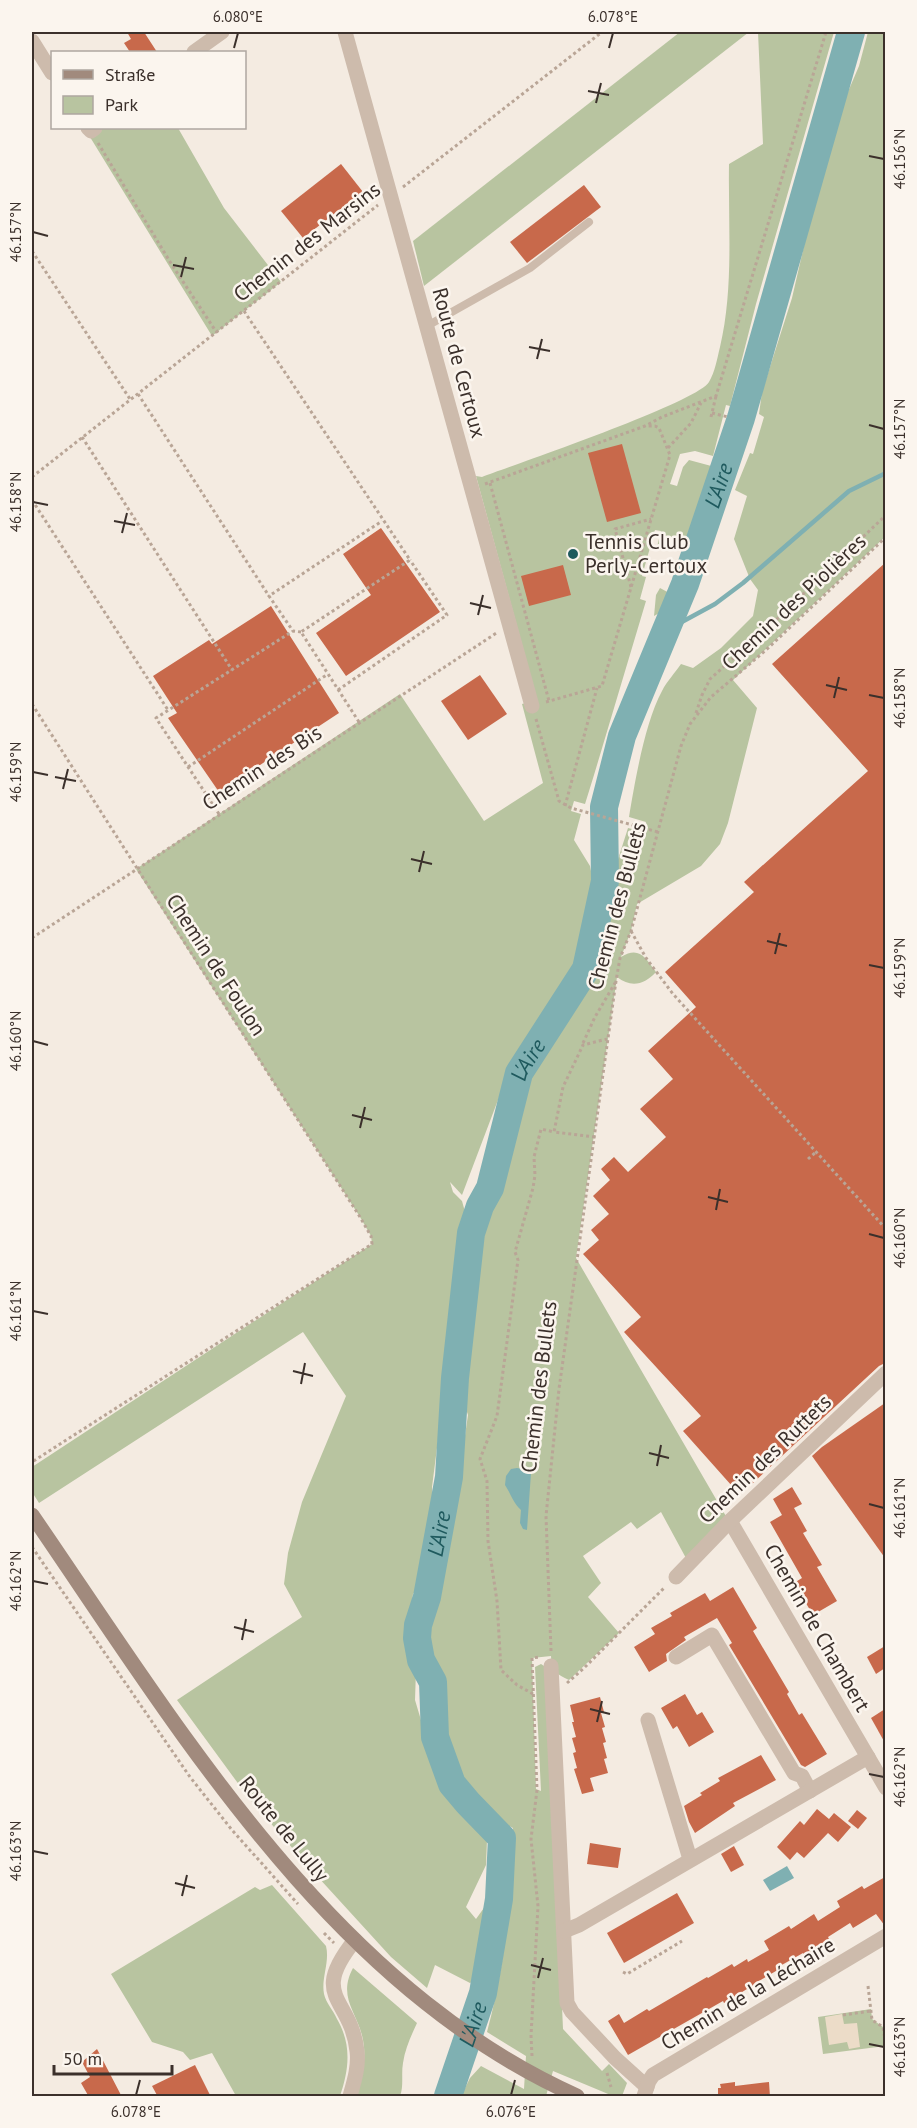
<svg xmlns="http://www.w3.org/2000/svg" width="917" height="2128" viewBox="0 0 917 2128" font-family="'PT Sans',sans-serif">
	<rect width="100%" height="100%" fill="#f4ebe1"/>
	<!-- green -->
	<g fill="#b8c4a0">
		<path d="M680,32h69l-325,254 -11,-45z"/>
		<path d="M758,32h76l-78,272 -26,102 -4,-1 -13,51 -18,-5 -15,3 -10,30 7,2 6,-19 6,-7 26,7c-8,24 -22,91 -58,80l4,-16 -6,-1 -13,46 4,1 -6,22 6,2 -52,174 -9,29 -11,-3 -3,10 10,3 -7,26 16,26 4,20 -18,82 -38,62 -23,25 -53,140 -12,-13 3,10 9,9 5,18 -6,8 -2,48 -27,212 2,41 -13,57 -8,9 -7,42 5,25 5,9 -1,30 19,64 21,38 8,3 24,35 -1,25 -20,42 10,12 10,-14 6,7 -15,67 -7,4 -35,-18 -8,23 -36,-31 -84,-92 -59,-68 -71,-97 125,-83 -18,-33 4,-31 14,-51 44,-106 -43,-64 -264,171 -7,-11v-25l340,-223 -1,-8 -11,-19 -224,-348 264,-175 84,127 59,-38 -21,-79 15,-4 -61,-224 6,1c34,-13 214,-74 227,-95 6,-10 8,-23 11,-35 14,-59 8,-122 9,-183l34,-20z"/>
		<path d="M868,32h17v505l-152,143 24,28 -29,115 -8,21 -19,22 -64,38 -6,27 -10,26c18,-11 24,0 35,15 -12,13 -25,16 -39,5l-41,281 151,260 -40,42 -26,-48 -24,17 -6,-7 -48,34 18,27 -13,14 31,36 -50,47c-12,-5 -18,-10 -18,-24l-19,2 4,131 5,2 -6,-124 6,-3 6,4 16,361 39,42 7,-7 18,19 -5,13h-9l-60,-25 -7,25h-85l9,-18 11,-12 43,23 2,-33 -39,-24c18,-66 25,-136 26,-204l-23,-13 -23,-23 -13,-20 -8,-22 -5,-21 -2,-48 -13,-52 32,-145 10,-69 -2,-6v-34l10,-99 10,-54 14,-31 2,-27 22,-89 56,-80 18,-40 15,-80 15,-47 15,4 3,-10 -17,-5c6,-36 16,-95 33,-126 5,-10 13,-18 19,-27l12,4 28,-20 32,-32 5,-26 -8,-11 -16,-40 13,-43 -12,-6 15,-37 3,1 11,-37 -5,-3 3,-22 30,-94 33,-143 13,-30v-10l21,-49z"/>
		<path d="M103,128h75l46,80 57,74 -69,54 -122,-199z"/>
		<path d="M660,588l13,7c-3,11 -9,16 -19,21l2,-21z"/>
		<path d="M272,1885l54,61c4,16 -5,32 -2,48 2,9 9,16 13,25 15,26 12,50 3,77h-104l-24,-43 -22,7 -7,-8 -31,-10 -41,-68 144,-87 5,3z"/>
		<path d="M353,1968l64,55c-6,13 -12,26 -14,40 -2,11 1,23 -3,33h-43c4,-18 10,-37 6,-56 -5,-28 -26,-42 -10,-72z"/>
		<path d="M871,2009l1,10 11,8 2,19 -62,8 -5,-37z"/>
	</g>
	<!-- plaza -->
	<path fill="#ecdcc8" d="M842,2014l2,10 13,-1 3,24 -11,2 -2,-7 -18,3 -4,-28z"/>
	<!-- water -->
	<g fill="#7fb0b2">
		<path d="M517,1468l11,2 3,3 -4,57 -4,-1 -3,-6 1,-13c-8,-7 -10,-16 -16,-25l1,-9 5,-7z"/>
		<path d="M787,1866l7,12 -24,13 -7,-11z"/>
	</g>
	<g fill="none" stroke-linecap="round" stroke-linejoin="round">
		<!-- stream -->
		<path stroke="#7fb0b2" stroke-width="4.5" d="M667,630l48,-26 28,-21 106,-92 37,-18"/>
		<!-- river -->
		<path stroke="#7fb0b2" stroke-width="28" id="s1" d="M448,2096l35,-103 16,-94 3,-61 -34,-35 -16,-19 -17,-47 -2,-55 -12,-22 -4,-22 1,-13 9,-28 22,-120 6,-99 16,-145 9,-27 10,-18 29,-115 67,-104 19,-88 -1,-74 18,-71 63,-152 56,-166 110,-386"/>
	</g>
	<!-- building -->
	<g fill="#c8694b">
		<path d="M127,32h17l13,20h-27l-6,-9 7,-4z"/>
		<path d="M341,164l22,28 -60,46 -22,-27z"/>
		<path d="M584,185l17,22 -74,56 -17,-21z"/>
		<path d="M622,444l19,69 -34,9 -19,-69z"/>
		<path d="M381,528l59,84 -94,64 -30,-43 55,-38 -28,-41z"/>
		<path d="M885,563v800l-6,3 -139,129 -57,-64 18,-15 -77,-84 17,-15 -58,-63 16,-14 -8,-10 18,-16 -16,-18 17,-16 -9,-11 13,-12 14,15 38,-35 -26,-28 33,-30 -25,-28 48,-44 -31,-35 89,-80 -10,-10 124,-111 -96,-107z"/>
		<path d="M563,565l8,30 -42,11 -8,-30z"/>
		<path d="M271,606l68,107 -120,79 -51,-74 9,-5 -24,-37 56,-36 3,4z"/>
		<path d="M480,675l27,39 -39,26 -27,-39z"/>
		<path d="M885,1403v155l-73,-102 10,-9z"/>
		<path d="M792,1487l10,17 -8,4 13,23 -4,2 19,32 -5,2 20,34 -24,14 -19,-32 8,-5 -32,-56 12,-7 -9,-16z"/>
		<path d="M733,1587l24,41 -4,3 36,61 -2,2 12,21 3,-2 25,41 -22,13 -4,-2 -72,-120 3,-2 -15,-25 -33,19 2,3 -20,14 1,7 -18,11 -15,-25 21,-13 -4,-6 21,-12 -2,-3 35,-20 5,8z"/>
		<path d="M885,1646v22l-9,6 -9,-17z"/>
		<path d="M685,1694l12,21 5,-3 12,20 -25,15 -12,-21 -4,3 -12,-21z"/>
		<path d="M600,1697l4,15 -3,1 4,14 -3,1 4,14 -3,1 4,15 -3,1 4,14 -18,5 4,13 -12,3 -8,-25 3,-1 -4,-15 3,-1 -4,-14 4,-1 -4,-15h2l-4,-17z"/>
		<path d="M885,1709v34l-14,-25z"/>
		<path d="M761,1755l15,25 -43,23 2,3 -40,27 -6,-11 -5,-16 18,-11 -2,-2 20,-12 -2,-3z"/>
		<path d="M817,1809l12,10 5,-6 17,14 -13,15 -10,-9 -24,25 -7,-6 -7,8 -13,-13 23,-26 4,4z"/>
		<path d="M857,1810l10,8 -9,11 -10,-8z"/>
		<path d="M590,1843l31,5 -3,20 -31,-4z"/>
		<path d="M734,1846l10,19 -13,7 -10,-18z"/>
		<path d="M885,1877v49l-9,-12 -23,14 -3,-5 -22,14 2,4 -25,15 -2,-3 -23,13 1,2 -22,13 2,3 -12,7 -2,-2 -23,14 -1,-2 -95,54 -20,-34 11,-7 5,9 23,-14 2,2 58,-34 1,1 24,-14 2,3 13,-8 1,3 21,-12 -5,-9 25,-15 2,3 23,-15 4,7 22,-14 -3,-6 25,-15 2,3z"/>
		<path d="M677,1893l17,30 -70,40 -17,-30z"/>
		<path d="M97,2049l25,48h-33l-8,-14 9,-6 -8,-15z"/>
		<path d="M195,2065l16,32h-53l-6,-11z"/>
		<path d="M735,2082v4l34,-4 1,15h-52v-9h3l-1,-4z"/>
	</g>
	<g fill="none" stroke-linecap="round" stroke-linejoin="round">
		<!-- path -->
		<g stroke="#b9a596" stroke-width="3" stroke-dasharray="3 3" stroke-linecap="butt">
			<path d="M98,143l74,122 45,68"/>
			<path d="M403,187l199,-155"/>
			<path d="M32,251l98,148"/>
			<path d="M244,311l166,249 -109,72 58,90"/>
			<path d="M138,394l131,202"/>
			<path d="M712,413l16,4"/>
			<path d="M711,417l5,-21"/>
			<path d="M82,437l150,233"/>
			<path d="M668,448l23,-25 10,-20"/>
			<path d="M32,477l346,-272"/>
			<path d="M490,483l59,218"/>
			<path d="M485,484l160,-58 17,-9 54,-21 110,-364"/>
			<path d="M32,500l136,210"/>
			<path d="M631,587l-16,-58 36,-10"/>
			<path d="M301,632l-8,-1 -24,-35 113,-75"/>
			<path d="M338,690l109,-75 -37,-55"/>
			<path d="M546,702l56,-16 68,-231 -11,-27 -4,-2h-8"/>
			<path d="M32,704l328,513 11,19 1,8 -340,218"/>
			<path d="M696,713l6,-18 8,-16 67,-60 109,-104"/>
			<path d="M536,719l23,82 12,7 87,24"/>
			<path d="M188,767l140,-93"/>
			<path d="M565,806l32,-118"/>
			<path d="M219,814l-63,-96 137,-87"/>
			<path d="M631,931l15,27 27,36 213,235"/>
			<path d="M32,938l466,-306"/>
			<path d="M583,1043l12,-26 20,-34"/>
			<path d="M595,1137l-41,-5 9,-45 20,-42 24,-6"/>
			<path d="M808,1159l9,-8"/>
			<path d="M32,1547l158,230 42,53 66,74"/>
			<path d="M551,1651l-5,-135 13,-127 57,-408 4,-23 11,-27 50,-185 9,-22 21,-27 55,-47 120,-113"/>
			<path d="M567,1683l17,-15 81,-81"/>
			<path d="M533,1694l-16,-9 -16,-15 -4,-69 -9,-60 -1,-60 -7,-22 17,-43 21,-156 -3,-8 18,-64 2,-13 -1,-18 7,-28 13,3"/>
			<path d="M324,1933l10,10"/>
			<path d="M623,1972l4,2 55,-33"/>
			<path d="M868,1986l4,34 11,7 3,19"/>
			<path d="M843,2015l28,-4"/>
			<path d="M532,2056l-1,-20 7,-130 -7,-67 6,-49 -5,-132 8,-1"/>
			<path d="M607,2073l4,14"/>
		</g>
		<!-- lane -->
		<path stroke="#cdbbac" stroke-width="8" d="M427,326l103,-58 59,-46"/>
		<!-- street -->
		<g stroke="#cdbbac" stroke-width="15">
			<path d="M345,32l187,674"/>
			<path d="M32,41l20,32"/>
			<path d="M194,52l28,-20"/>
			<path d="M88,128l3,3 4,-3"/>
			<path d="M730,1521l156,267"/>
			<path d="M676,1577l54,-56 156,-148"/>
			<path d="M676,1657l36,-22 82,138 8,3 8,15"/>
			<path d="M551,1666l16,337 5,9 43,46 32,29"/>
			<path d="M648,1720l42,139"/>
			<path d="M564,1931l15,-6 289,-168"/>
			<path d="M350,2096c4,-14 9,-30 7,-45 -6,-54 -49,-53 -2,-111"/>
			<path d="M644,2096l5,-15 4,-6 233,-139"/>
		</g>
		<!-- secondary -->
		<path stroke="#a18a7d" stroke-width="15" d="M32,1515c147,214 299,471 545,581"/>
	</g>
	<!-- ticks -->
	<path fill="none" stroke="#3b302b" stroke-width="2" d="M234,48l4,-15M609,48l4,-15M588,91l21,4M596,103l5,-20M869,156l15,3M33,232l15,4M173,265l21,4M181,277l5,-20M529,347l21,4M537,359l5,-20M869,425l15,4M33,502l15,3M114,521l21,4M122,533l5,-20M470,603l21,5M478,615l5,-20M826,685l21,5M869,695l15,3M834,698l5,-21M33,772l15,3M55,777l21,4M63,789l5,-20M411,859l21,5M419,872l5,-21M767,941l20,5M775,954l5,-21M869,965l15,3M33,1041l15,4M352,1115l20,5M360,1128l5,-21M708,1197l20,5M716,1210l4,-21M869,1234l15,4M33,1311l15,3M293,1371l20,5M301,1384l4,-21M649,1453l20,5M657,1466l4,-21M869,1504l15,4M33,1581l15,3M234,1627l20,5M242,1640l4,-21M590,1709l20,5M597,1722l5,-21M869,1774l15,3M33,1851l15,3M175,1883l20,5M182,1896l5,-21M531,1965l20,5M538,1978l5,-20M869,2044l15,3M136,2095l4,-15M511,2095l4,-15"/>
	<!-- markers -->
	<circle fill="#1f5a5e" stroke="#fbf5ee" stroke-width="2" cx="573" cy="554" r="6"/>
	<g text-anchor="middle" stroke-width="5" stroke-linejoin="round" paint-order="stroke">
		<!-- street labels -->
		<g font-size="21" fill="#3b302b" stroke="#fbf5ee">
			<text transform="translate(307 242) rotate(-38)" y="7">Chemin des Marsins</text>
			<text transform="translate(459 363) rotate(75)" y="7">Route de Certoux</text>
			<text transform="translate(794 602) rotate(-43)" y="7">Chemin des Piolières</text>
			<text transform="translate(262 768) rotate(-33)" y="7">Chemin des Bis</text>
			<text transform="translate(617 906) rotate(-75)" y="7">Chemin des Bullets</text>
			<text transform="translate(216 965) rotate(57)" y="7">Chemin de Foulon</text>
			<text transform="translate(539 1387) rotate(-83)" y="7">Chemin des Bullets</text>
			<text transform="translate(765 1459) rotate(-44)" y="7">Chemin des Ruttets</text>
			<text transform="translate(817 1628) rotate(60)" y="7">Chemin de Chambert</text>
			<text transform="translate(284 1829) rotate(51)" y="7">Route de Lully</text>
			<text transform="translate(748 1994) rotate(-31)" y="7">Chemin de la Léchaire</text>
		</g>
		<!-- poi labels -->
		<g font-size="21" fill="#3b302b" stroke="#fbf5ee" text-anchor="start">
			<text x="585" y="549">Tennis Club<tspan x="585" dy="24">Perly-Certoux</tspan></text>
		</g>
		<!-- water labels -->
		<g font-size="22" font-style="italic" fill="#1f5a5e" stroke="#fbf5ee">
			<text dy="8" stroke="none"><textPath href="#s1" startOffset="1698">L'Aire</textPath></text>
			<text dy="8" stroke="none"><textPath href="#s1" startOffset="1084">L'Aire</textPath></text>
			<text dy="8" stroke="none"><textPath href="#s1" startOffset="598">L'Aire</textPath></text>
			<text dy="8" stroke="none"><textPath href="#s1" startOffset="76">L'Aire</textPath></text>
		</g>
	</g>
	<!-- border -->
	<rect width="917" height="2128" fill="none" stroke="#fbf5ee" stroke-width="66"/>
	<!-- legend -->
	<rect x="51" y="51" width="195" height="78" fill="#fbf5ee" stroke="#aea6a0" stroke-width="1.5"/>
	<rect x="63" y="70" width="30" height="9" fill="#a18a7d" stroke="#aea6a0" stroke-width="1.5"/>
	<text x="105" y="81" font-size="18" fill="#3b302b">Straße</text>
	<rect x="63" y="96" width="30" height="18" fill="#b8c4a0" stroke="#aea6a0" stroke-width="1.5"/>
	<text x="105" y="111" font-size="18" fill="#3b302b">Park</text>
	<!-- scale -->
	<path d="M54 2065v9h118v-9" fill="none" stroke="#3b302b" stroke-width="3"/>
	<text x="63" y="2065" font-size="18" fill="#3b302b" stroke="#fbf5ee" stroke-width="4.5" paint-order="stroke">50 m</text>
	<rect x="33" y="33" width="851" height="2062" fill="none" stroke="#3b302b" stroke-width="2"/>
	<g font-size="15" text-anchor="middle" fill="#3b302b">
		<text x="238" y="22">6.080°E</text>
		<text x="613" y="22">6.078°E</text>
		<text transform="translate(900 159) rotate(-90)" y="5">46.156°N</text>
		<text transform="translate(16 232) rotate(-90)" y="5">46.157°N</text>
		<text transform="translate(900 429) rotate(-90)" y="5">46.157°N</text>
		<text transform="translate(16 502) rotate(-90)" y="5">46.158°N</text>
		<text transform="translate(900 698) rotate(-90)" y="5">46.158°N</text>
		<text transform="translate(16 772) rotate(-90)" y="5">46.159°N</text>
		<text transform="translate(900 968) rotate(-90)" y="5">46.159°N</text>
		<text transform="translate(16 1041) rotate(-90)" y="5">46.160°N</text>
		<text transform="translate(900 1238) rotate(-90)" y="5">46.160°N</text>
		<text transform="translate(16 1311) rotate(-90)" y="5">46.161°N</text>
		<text transform="translate(900 1508) rotate(-90)" y="5">46.161°N</text>
		<text transform="translate(16 1581) rotate(-90)" y="5">46.162°N</text>
		<text transform="translate(900 1777) rotate(-90)" y="5">46.162°N</text>
		<text transform="translate(16 1851) rotate(-90)" y="5">46.163°N</text>
		<text transform="translate(900 2047) rotate(-90)" y="5">46.163°N</text>
		<text x="136" y="2117">6.078°E</text>
		<text x="511" y="2117">6.076°E</text>
	</g>
</svg>
